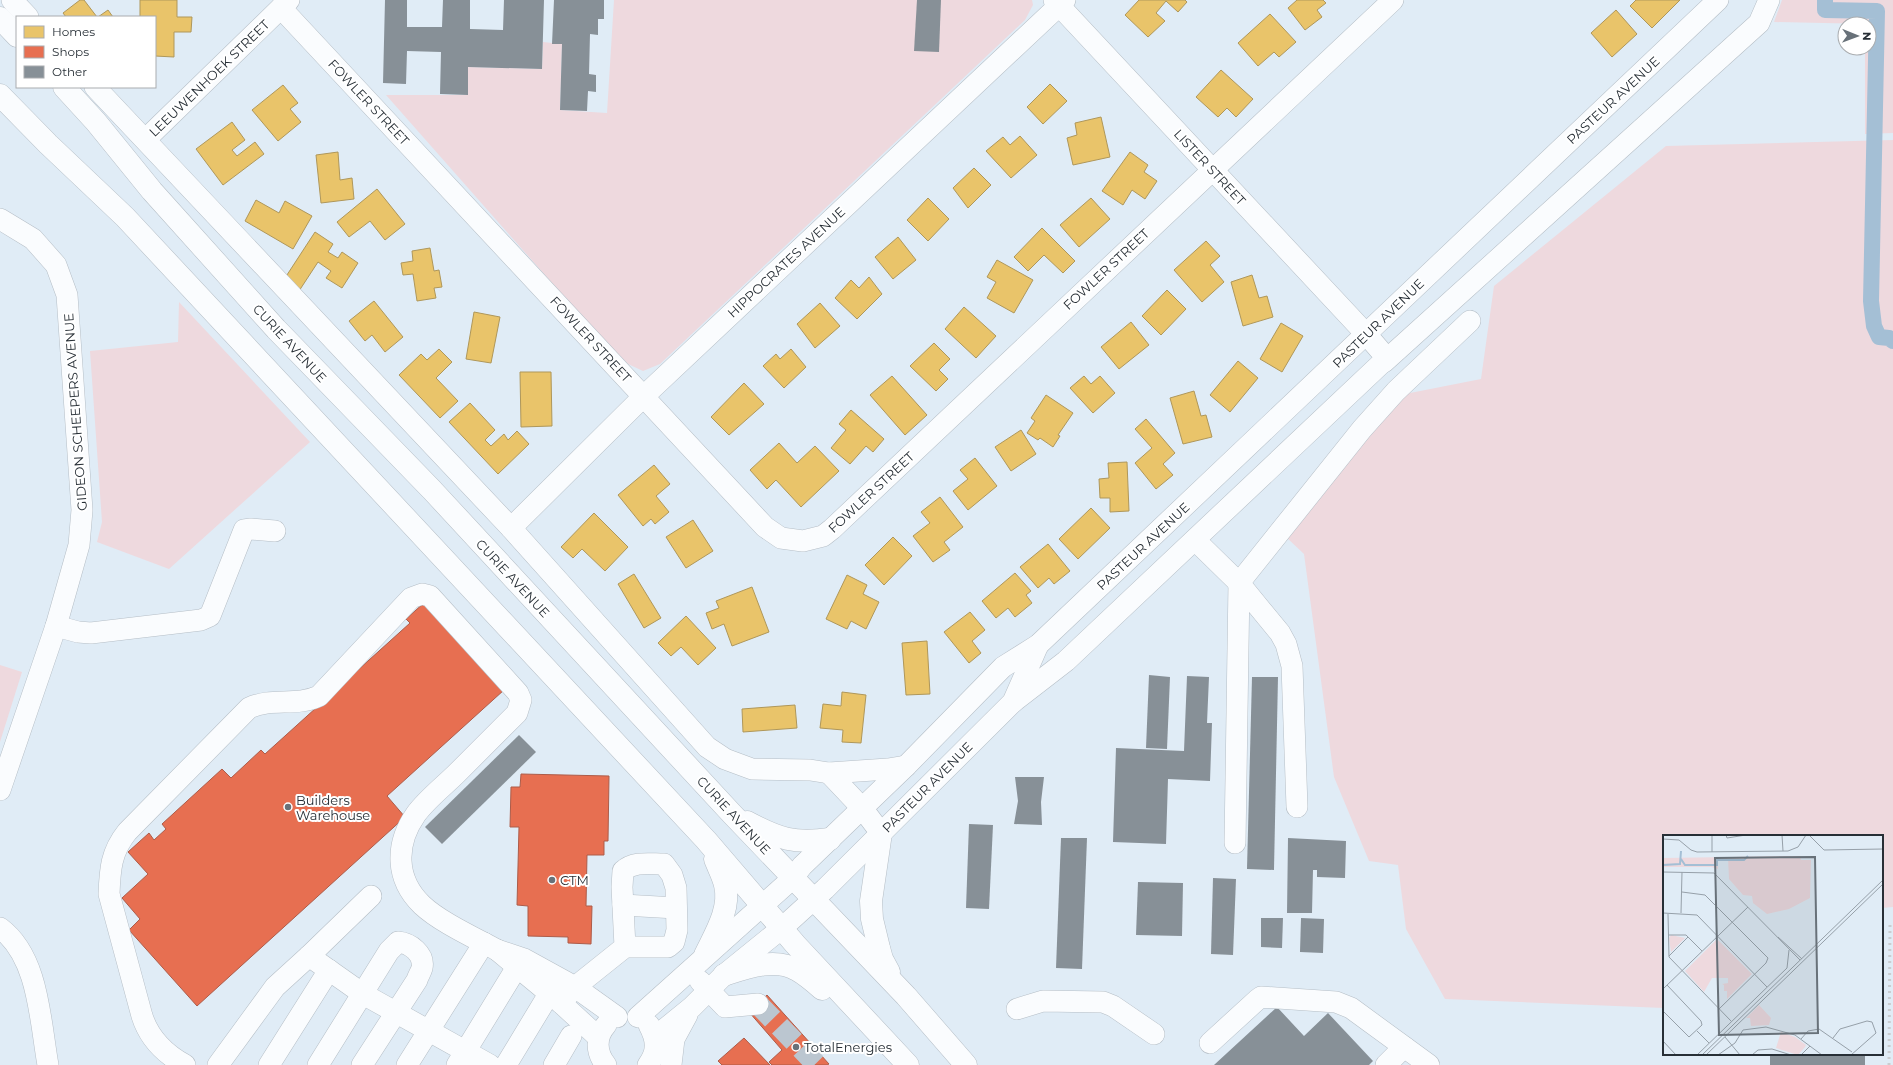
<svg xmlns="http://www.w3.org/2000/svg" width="1893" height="1065" viewBox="0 0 1893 1065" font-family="Montserrat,sans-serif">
	<rect width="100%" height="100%" fill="#e0ecf6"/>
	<!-- green -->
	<g fill="#eed9de">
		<path d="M614,0h418l1,5 -8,15 -365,344 -17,7 -15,-7 -46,-47 -196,-222h82v-28l74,2 1,-27 19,2 -2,66 47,3z"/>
		<path d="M1782,0h111v133l-28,1v-86h4v-24l-95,-2z"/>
		<path d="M1893,140v767l-11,1v-72h-218v172l-219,-9 -39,-70 -8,-64 -29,-4 -35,-84 -30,-223 -18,-17 119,-143 76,-15 13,-93 172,-140z"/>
		<path d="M179,302l131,140 -141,127 -72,-27 5,-20 -12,-171 88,-9z"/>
		<path d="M0,665l22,7 -22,70z"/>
	</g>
	<!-- homes -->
	<g fill="#e9c46a" stroke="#af975a">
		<path d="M80,0h4l13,17h-31l-3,-4z"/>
		<path d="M140,0h37v17h15l-1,15h-17v25l-19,-1v-39h-15z"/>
		<path d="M1139,0h46l2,2 -9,10 -12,-11 -10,12 9,8 -17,16 -23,-22z"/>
		<path d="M1297,0h26l3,3 -9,7 5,7 -17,13 -17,-22z"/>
		<path d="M1636,0h44l-28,28 -22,-22z"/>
		<path d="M108,10l5,7h-15z"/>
		<path d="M1616,10l21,24 -25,23 -21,-24z"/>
		<path d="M1270,14l26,28 -17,15 -5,-5 -16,14 -20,-23z"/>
		<path d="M1221,70l32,29 -17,18 -9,-9 -9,9 -22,-20z"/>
		<path d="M1050,84l17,17 -24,23 -16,-17z"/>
		<path d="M283,85l15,18 -8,6 11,13 -23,19 -26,-31z"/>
		<path d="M1101,117l9,40 -37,8 -6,-27 10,-3 -2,-12z"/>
		<path d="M232,122l13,18 -13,10 5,6 18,-14 9,12 -41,31 -27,-36z"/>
		<path d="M1020,136l17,19 -26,23 -25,-27 17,-14 7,8z"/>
		<path d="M338,152l2,28 12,-2 2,21 -33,4 -5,-48z"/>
		<path d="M1130,152l18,13 -4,7 13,9 -12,18 -13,-9 -9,15 -21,-14z"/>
		<path d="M974,168l17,17 -23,23 -15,-20z"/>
		<path d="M377,189l28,35 -20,16 -15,-19 -21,16 -12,-15z"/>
		<path d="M928,198l21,21 -21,22 -21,-21z"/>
		<path d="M1091,198l19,21 -31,28 -19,-22z"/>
		<path d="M256,200l23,13 6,-12 27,15 -19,33 -48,-28z"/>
		<path d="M1042,228l33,33 -12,12 -19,-18 -16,16 -14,-14z"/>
		<path d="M315,232l18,12 -5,8 10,6 4,-6 16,11 -16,25 -16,-10 5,-7 -13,-9 -19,29 -16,-10z"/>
		<path d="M898,237l18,23 -23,19 -18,-22z"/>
		<path d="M1206,241l14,15 -10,9 14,17 -22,20 -28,-32z"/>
		<path d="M430,248l4,23 5,-1 3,17 -8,1 2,10 -19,3 -4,-27 -10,1 -2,-12 12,-2 -1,-10z"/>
		<path d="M997,260l36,20 -19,33 -27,-15 9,-16 -9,-5z"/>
		<path d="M1252,275l7,23 8,-2 6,21 -30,9 -12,-44z"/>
		<path d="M869,277l13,17 -25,25 -22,-21 16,-18 8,8z"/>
		<path d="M1167,290l19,19 -25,26 -19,-19z"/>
		<path d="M374,301l29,36 -18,15 -13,-17 -7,6 -16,-20z"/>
		<path d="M820,303l20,23 -25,22 -18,-24z"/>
		<path d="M964,307l32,29 -20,22 -31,-29z"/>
		<path d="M474,312l26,5 -9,46 -25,-4z"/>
		<path d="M1131,322l18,23 -30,24 -18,-22z"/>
		<path d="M1281,323l22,13 -21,36 -22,-13z"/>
		<path d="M934,343l16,16 -11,11 9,9 -12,12 -26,-25z"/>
		<path d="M439,349l13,13 -16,16 22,23 -18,17 -41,-43 22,-21 6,6z"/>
		<path d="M791,349l15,18 -22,21 -21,-22 13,-12 4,5z"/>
		<path d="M1238,361l20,17 -28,34 -20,-17z"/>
		<path d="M520,372h31l1,54 -31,1z"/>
		<path d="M892,376l35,39 -22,20 -35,-40z"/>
		<path d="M1084,376l7,8 9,-8 15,17 -22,20 -23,-25z"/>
		<path d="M744,383l20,21 -35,31 -18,-18z"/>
		<path d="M1194,391l7,25 5,-1 6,22 -29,7 -13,-46z"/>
		<path d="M1046,395l27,18 -15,22 2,1 -7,11 -13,-9 -2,2 -11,-7 8,-12 -4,-3z"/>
		<path d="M470,403l25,27 -10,10 6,6 13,-12 4,6 9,-9 12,13 -31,30 -49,-52z"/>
		<path d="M851,410l33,29 -11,13 -7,-6 -16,18 -19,-16 15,-18 -7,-6z"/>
		<path d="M1146,419l29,34 -12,11 10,11 -17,14 -21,-26 17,-15 -17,-19z"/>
		<path d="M1021,430l15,24 -25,17 -16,-24z"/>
		<path d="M779,443l18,20 18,-17 24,25 -38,36 -25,-27 -9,9 -17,-19z"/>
		<path d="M975,458l22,28 -29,24 -15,-19 15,-12 -8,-9z"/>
		<path d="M1127,462l2,49 -19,1v-14h-10l-1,-19 10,-1 -1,-15z"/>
		<path d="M654,465l16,19 -14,12 13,16 -14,12 -4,-5 -8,7 -25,-31z"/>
		<path d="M940,497l23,30 -19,15 6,8 -17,12 -20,-26 17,-13 -9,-11z"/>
		<path d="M1091,508l19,20 -32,31 -19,-20z"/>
		<path d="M594,513l34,34 -23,24 -23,-22 -9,9 -12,-11z"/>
		<path d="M693,520l20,31 -27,17 -20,-31z"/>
		<path d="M893,537l19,19 -28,29 -19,-20z"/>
		<path d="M1048,544l22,27 -16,13 -5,-6 -11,10 -18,-21z"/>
		<path d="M1015,573l16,18 -5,4 6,8 -17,14 -7,-9 -12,10 -14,-17z"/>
		<path d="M634,574l27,44 -17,10 -26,-44z"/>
		<path d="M847,575l20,10 -4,9 16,8 -13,27 -15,-8 -4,8 -21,-10z"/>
		<path d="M752,587l17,45 -37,14 -8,-22 -12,5 -6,-16 13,-5 -3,-7z"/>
		<path d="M970,612l15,18 -13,11 9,12 -12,10 -25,-31z"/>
		<path d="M686,616l30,32 -18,17 -17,-18 -10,9 -13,-13z"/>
		<path d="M927,641l3,53 -24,1 -4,-52z"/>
		<path d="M842,692l24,3 -5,48 -19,-1 1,-12 -23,-2 3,-24 18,2z"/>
		<path d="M795,705l2,23 -54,4 -1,-23z"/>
	</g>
	<!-- shops -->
	<g fill="#e76f51" stroke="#ad5c49">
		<path d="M425,602l79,88 -117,106 18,21 -208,189 -68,-76 11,-11 -18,-21 26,-24 -20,-22 21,-19 5,7 12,-11 -4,-5 60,-55 9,9 30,-28 4,4 145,-131 -4,-4z"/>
		<path d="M521,774l88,2 -1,65h-4v14h-17l-1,51h6l-1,38 -23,-1v-6l-40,-1v-30l-11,-1 2,-78h-9l1,-40h9z"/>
		<path d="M767,995l62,69 -2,1h-55l-3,-3 13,-12 -33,-38z"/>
		<path d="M744,1038l26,27h-48l-4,-4z"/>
	</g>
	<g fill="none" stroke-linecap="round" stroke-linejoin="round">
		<!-- canal -->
		<path stroke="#a4bfd5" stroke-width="16" d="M1825,0v10l52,1 -6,290 3,25 5,11 10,1 4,3"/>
	</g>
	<!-- building -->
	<g fill="#879097">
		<path d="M385,0h22v27h35l1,-27h27v29l33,1 1,-30h40l-2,69 -74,-2v28l-28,-1 1,-42 -34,-1 -1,33 -23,-1z"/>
		<path d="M554,0h50v19h-6v16l-8,-1 -1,40 7,1v17l-8,-1 -1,20 -27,-1 2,-66h-10z"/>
		<path d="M917,0h24l-2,52 -25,-1z"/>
		<path d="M1149,675l21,2 -3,72 -21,-1z"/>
		<path d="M1187,676l22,1 -2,46h5l-2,58 -42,-2 -2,65 -53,-2 3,-94 68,3z"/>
		<path d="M1252,677h26l-4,193 -27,-1z"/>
		<path d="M519,735l17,17 -94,92 -17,-17z"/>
		<path d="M1015,777h29l-3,25 1,23 -28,-1 4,-23z"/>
		<path d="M969,824l24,1 -4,84 -23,-1z"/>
		<path d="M1061,838h26l-5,131 -26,-1z"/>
		<path d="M1288,838l58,3 -1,37 -28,-1v-7h-4l-1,43h-25z"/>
		<path d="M1213,878l23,1 -3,76 -22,-1z"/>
		<path d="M1138,882l45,1 -1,53 -46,-1z"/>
		<path d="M1261,918h22l-1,30 -21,-1z"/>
		<path d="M1301,918l23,1 -1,34 -23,-1z"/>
		<path d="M1277,1007l27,29 24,-23 45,48 -4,4h-155z"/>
		<rect x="1770" y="1054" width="95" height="11"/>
	</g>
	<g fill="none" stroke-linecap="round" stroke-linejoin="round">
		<!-- minor-tunnel -->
		<path stroke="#bbc6d0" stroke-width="21" stroke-dasharray="21 10" stroke-linecap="butt" d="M758,1004l59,61"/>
		<!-- minor casing -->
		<g stroke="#b5bec6" stroke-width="22">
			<g id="minor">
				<path d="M12,0l16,17"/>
				<path d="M281,8l484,519 16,11 22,3 20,-5 9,-7 561,-529"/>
				<path d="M95,87l416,441 196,219 18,12 27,10 58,1 19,3 59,-4 18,-3"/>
				<path d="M146,139l143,-139"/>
				<path d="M0,219l33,20 23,26 11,30 15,215 -3,35 -23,81 -56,164"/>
				<path d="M1384,362l375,-339 10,-23"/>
				<path d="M511,528l133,-132 421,-396"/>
				<path d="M1195,540l44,43 123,-154 34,-38 74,-70"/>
				<path d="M56,626l22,6 13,1 110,-13 9,-4 34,-86 7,-1 24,2"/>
				<path d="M1013,702l53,-41 320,-302 -1,-3 -19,-22 -312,-334"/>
				<path d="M829,773l33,35 19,25"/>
				<path d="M1235,843l4,-260 41,50 6,11 6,22 5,141"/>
				<path d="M623,905l53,3"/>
				<path d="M0,928c39,29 40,93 48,137"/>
				<path d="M309,956l62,-60"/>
				<path d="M700,981l25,26 33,-3"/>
				<path d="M561,1003l14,-16 50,-40h43l6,-5 3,-12 -1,-42 -4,-13 -8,-11c-15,0 -30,-3 -41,7l-1,16 3,60"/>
				<path d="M1017,1009l26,-8 60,1 10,4 41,28"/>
				<path d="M638,1017l155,-139 9,-12 104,-100 97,-99 35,-22 680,-645"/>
				<path d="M606,1025c-11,12 -10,28 0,40"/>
				<path d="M598,1037l-37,-34 -64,-53 27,9 51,28 42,30"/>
				<path d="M655,1037l37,-30 32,-32 58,-47 43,-39 188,-187 25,-57"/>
				<path d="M1210,1043l47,-43 4,-3 75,5 15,6 78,57"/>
				<path d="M185,1065c-20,-11 -36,-27 -43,-49l-33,-122c1,-25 2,-42 18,-62l122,-124c23,-11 47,-1 70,-12l92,-98 11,-4 8,2 88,97 3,7 -4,13c-20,20 -40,40 -60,60 -13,13 -30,26 -41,41 -21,30 -21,65 6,91 18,17 53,33 75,45"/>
				<path d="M218,1065l57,-78 34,-31 54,38 127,71"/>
				<path d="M269,1065l60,-95"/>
				<path d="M318,1065l71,-114 9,-9c12,1 27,12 24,26 -1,4 -4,8 -5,12l-55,85"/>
				<path d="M407,1065l77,-122"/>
				<path d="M457,1065l60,-98"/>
				<path d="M506,1065l43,-71"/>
				<path d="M554,1065l17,-29"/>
				<path d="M648,1065c10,-14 9,-25 1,-40"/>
				<path d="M671,1065l3,-26 13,-24"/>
				<path d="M1386,1065l18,-18"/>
			</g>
		</g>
		<!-- major casing -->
		<g stroke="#b5bec6" stroke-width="23">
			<g id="major">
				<path d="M0,18l17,18"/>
				<path d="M64,87l32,35 56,69 124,138 156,161 300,324 174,182 60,69"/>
				<path d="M0,95l48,49 77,73 581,623 89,104 113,121"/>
				<path d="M747,822c32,17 47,22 83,17"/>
				<path d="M881,833l-10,68 1,18 7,29 3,11 7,13"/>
				<path d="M705,955c10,-21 26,-46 20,-70 -2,-9 -7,-18 -10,-26"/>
				<path d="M724,975c22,-7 51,-18 73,-5 9,5 17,12 25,19"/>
			</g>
		</g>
		<!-- minor -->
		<use href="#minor" stroke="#fafcfe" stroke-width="21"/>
		<!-- major -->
		<use href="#major" stroke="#fafcfe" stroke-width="22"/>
		<!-- rail -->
		<path stroke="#cacdd0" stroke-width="3" stroke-dasharray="2 4" stroke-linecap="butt" d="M1889,1065l1,-142"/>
	</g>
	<!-- markers -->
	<g fill="#687179" stroke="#fff" stroke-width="1.5">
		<circle cx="288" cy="807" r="4"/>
		<circle cx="552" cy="880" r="4"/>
		<circle cx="796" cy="1047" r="4"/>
	</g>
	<g text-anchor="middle" stroke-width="4" stroke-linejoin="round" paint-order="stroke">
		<!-- street labels -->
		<g font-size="13" fill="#272f36" stroke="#fff">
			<text transform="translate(209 78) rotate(-44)" y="5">LEEUWENHOEK STREET</text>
			<text transform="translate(1613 100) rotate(-43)" y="5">PASTEUR AVENUE</text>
			<text transform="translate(369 102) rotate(47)" y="5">FOWLER STREET</text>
			<text transform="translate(1210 167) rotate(47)" y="5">LISTER STREET</text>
			<text transform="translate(786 262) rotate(-43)" y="5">HIPPOCRATES AVENUE</text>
			<text transform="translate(1106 269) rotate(-43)" y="5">FOWLER STREET</text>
			<text transform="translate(1378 323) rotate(-44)" y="5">PASTEUR AVENUE</text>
			<text transform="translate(591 339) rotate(47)" y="5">FOWLER STREET</text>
			<text transform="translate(290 343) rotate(47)" y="5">CURIE AVENUE</text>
			<text transform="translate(75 412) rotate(-94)" y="5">GIDEON SCHEEPERS AVENUE</text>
			<text transform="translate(871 492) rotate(-43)" y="5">FOWLER STREET</text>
			<text transform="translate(1143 546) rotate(-43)" y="5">PASTEUR AVENUE</text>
			<text transform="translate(513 578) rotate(47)" y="5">CURIE AVENUE</text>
			<text transform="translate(927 787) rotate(-45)" y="5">PASTEUR AVENUE</text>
			<text transform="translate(734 815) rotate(47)" y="5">CURIE AVENUE</text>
		</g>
		<!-- poi labels -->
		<g font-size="13" fill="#272f36" stroke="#fff" text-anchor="start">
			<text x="296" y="805">Builders<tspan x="296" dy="15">Warehouse</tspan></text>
			<text x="560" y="885">CTM</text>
			<text x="804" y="1052">TotalEnergies</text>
		</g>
	</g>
	<!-- overview -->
	<g transform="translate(1663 835)">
		<rect width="220" height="220" fill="#e0ecf6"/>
		<path d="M137,21l1,4h10l-1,38 -21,11 -22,5 -14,-11 -1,-7 -9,-1 -14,-16 -1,-21v3h-10v8l-7,-2h-48v-9zM8,100l14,3 -14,14 -2,-14zM54,104l35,35 -25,25v-8h-3v-6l-2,-1 6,-1v-5h-16l-8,14 -19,-21zM96,170l12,13 -2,7 -18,1 -1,-8h-4zM118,197l14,5 11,8 -1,2 -7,8 -22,-7z" fill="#eed9de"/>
		<path fill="none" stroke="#a4bfd5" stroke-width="2" d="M18,24l4,6h32v-5h27l4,-4M0,30l17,-1 1,-13"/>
		<path fill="none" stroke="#96a0a9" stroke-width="1" d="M49,0v17M63,0l1,3 19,-3M119,0l1,16M146,0l15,15 59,-1M0,4l16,1 12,10 6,2 91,-1 10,-4 8,-12M0,37l51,1 86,87M19,57l23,3 63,63 -2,5 -47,46M0,78l34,2 70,72M18,78l1,-41M5,79l1,43 62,64M5,100h18l16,16M115,102l24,22M6,121l19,-19M0,154l85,-82M0,176l26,26 13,-12 -1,-4 -34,-36M34,196l12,12M62,202l15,18M170,203l7,-9 27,-8 5,1 4,11 -25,22M138,204l7,-8 11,-2 33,23M0,206l13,14M34,220l90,-87 2,-18M39,220l181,-175M43,220l177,-171M55,220l17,-12 8,-13 23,-3 29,8 27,20M89,220l6,-5 14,-1 19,6M138,220l9,-9"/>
		<path fill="#687179" fill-opacity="0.15" stroke="#687179" stroke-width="2" d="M152,22l3,176 -99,2 -4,-177z"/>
		<rect width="220" height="220" fill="none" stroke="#272f36" stroke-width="2"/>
	</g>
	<!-- legend -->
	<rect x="16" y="16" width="140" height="72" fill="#ffffff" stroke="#a9acaf"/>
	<rect x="24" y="26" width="20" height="12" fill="#e9c46a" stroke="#a9acaf"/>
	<text x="52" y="36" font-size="12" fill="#272f36">Homes</text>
	<rect x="24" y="46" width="20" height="12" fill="#e76f51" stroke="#a9acaf"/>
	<text x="52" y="56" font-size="12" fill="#272f36">Shops</text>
	<rect x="24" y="66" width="20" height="12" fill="#879097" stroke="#a9acaf"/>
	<text x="52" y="76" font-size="12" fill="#272f36">Other</text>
	<!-- north arrow -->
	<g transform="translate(1857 36) rotate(91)"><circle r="19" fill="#ffffff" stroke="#a9acaf"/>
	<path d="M0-3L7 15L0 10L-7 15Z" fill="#687179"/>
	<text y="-6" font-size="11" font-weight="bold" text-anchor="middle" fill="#272f36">N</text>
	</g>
</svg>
